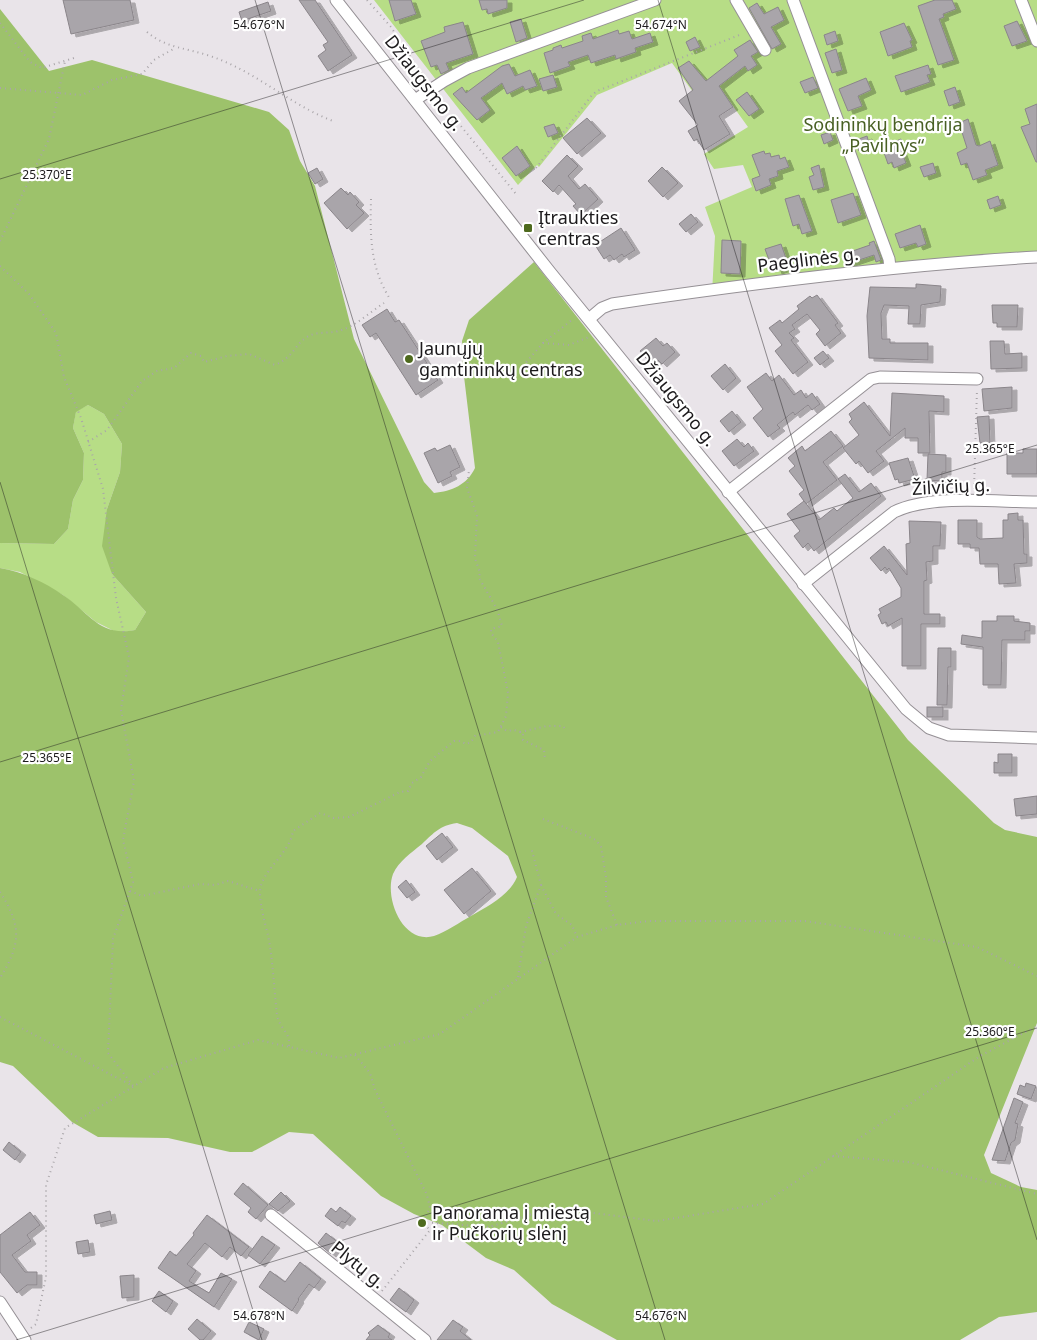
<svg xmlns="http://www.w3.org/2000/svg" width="1037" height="1340" viewBox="0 0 1037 1340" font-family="'Noto Sans',sans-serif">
	<defs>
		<filter id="shadow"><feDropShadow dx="5" dy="3" stdDeviation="0" flood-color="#0004"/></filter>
	</defs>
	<rect width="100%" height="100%" fill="#e9e4e9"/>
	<!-- green -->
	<g fill="#b7dd86">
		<path d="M374,0h663v260l-136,9 -189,25 3,-58 -10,-29 47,-20 -9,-22 -29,4 -10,-15 44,-27 -36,-50 -19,15 -21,-29 -75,32 -58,72 -2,-2 -19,20z"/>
		<path d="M88,405l16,9 18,30 -2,28 -13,37 5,65 34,38 -11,18 -17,3 -22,-11 -33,-27 -43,-23 -20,-4v-25l54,1 14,-15 5,-29 10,-20 1,-27 -11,-25 3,-17z"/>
	</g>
	<!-- forest -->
	<path fill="#9dc26b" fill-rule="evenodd" d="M0,9l49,62 43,-11 177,52 20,18 11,31 15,25 39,153 70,143 10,11c18,-2 33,-8 41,-25l-12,-100 -1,-27 7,-21 65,-58 374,478 86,83 11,7 32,7v186l-53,132 7,18 30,14 16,3v122l-38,5 -39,23h-343l-65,-36 -38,-34 -28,-12 -44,-33 -28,-11 -33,-18 -68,-62 -24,-2 -37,20h-22l-62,-14 -70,-1 -26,-15 -59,-56 -13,-4v-494c23,4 44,14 63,27 27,18 36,42 72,35l11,-18 -34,-38 -10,-28 5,-37 13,-37 2,-28 -18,-30 -16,-9 -12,7 -3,16 11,25 -1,27 -10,20 -5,29 -14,15 -54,-1zM457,823l15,5 36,28 9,21c-8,19 -29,29 -46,39 -11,6 -25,16 -37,20 -31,9 -50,-38 -41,-62 6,-13 18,-21 29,-30 13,-12 17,-18 35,-21z"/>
	<!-- building -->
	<g fill="#a9a5aa" stroke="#8a858a" filter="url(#shadow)">
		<path d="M63,0h67l4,20 -63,14z"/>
		<path d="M299,0h16l37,55 -24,16 -10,-15 8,-6 -3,-5 5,-3z"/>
		<path d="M389,0h22l5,14 -21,7z"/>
		<path d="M479,0h28v8l-19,6 -1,-5 -5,1z"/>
		<path d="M935,0h17l4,9 -13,5 1,3 -5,2 15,41 -16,5 -20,-59z"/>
		<path d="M268,2l3,9 -29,10 -3,-9z"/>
		<path d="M757,3l7,11 14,-7 6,13 -13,7 10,17 -9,5 -23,-41z"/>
		<path d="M521,19l6,19 -11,4 -6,-20z"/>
		<path d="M1017,21l10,20 -15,5 -8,-20z"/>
		<path d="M463,22l10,32 -27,9 3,7 -8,4 -4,-9 -6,2 -10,-26 24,-9 -1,-5z"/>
		<path d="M904,23l8,17 -2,1 2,6 -24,9 -8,-24z"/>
		<path d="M618,30l1,4 10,-3 3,8 18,-6 3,9 -18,6 1,4 -20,7 -1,-4 -24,8 -3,-8 -20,7 2,4 -20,7 -6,-20 9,-3v-2l8,-3 1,3 21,-7 -1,-5 9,-3 2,6z"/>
		<path d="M835,31l3,10 -11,4 -3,-10z"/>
		<path d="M695,37l5,10 -10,4 -4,-9z"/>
		<path d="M750,40l8,12 -7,4 6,9 -9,6 -3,-5 -26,20 14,21 -14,9 11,18 -26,16 -7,-11 -3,2 -6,-10 10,-6 -19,-24 14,-11 -15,-22 11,-7 17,20 32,-25 -4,-6z"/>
		<path d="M836,49l6,21 -10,3 -7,-20z"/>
		<path d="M509,64l6,12 15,-6 7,16 -12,4 -2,-4 -16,8 -5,-11 -21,15 9,12 -13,10 -24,-26 9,-7 4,6 36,-27z"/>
		<path d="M928,65l3,9 -4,1 3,7 -29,10 -6,-16z"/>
		<path d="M553,75l4,12 -14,4 -4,-12z"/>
		<path d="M813,77l5,11 -13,5 -5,-11z"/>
		<path d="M866,78l5,12 -13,6 4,10 -14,5 -9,-22z"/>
		<path d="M955,87l5,15 -11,4 -5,-15z"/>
		<path d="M747,92l12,17 -10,7 -13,-16z"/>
		<path d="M1037,104v58h-1l-15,-35 9,-3 -5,-15z"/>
		<path d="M587,118l14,15 -24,21 -14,-16z"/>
		<path d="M968,119l8,26 3,1 11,-5 8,24 -13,5 2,5 -14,5 -6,-17 -6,2 -4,-12 10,-5 -8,-25z"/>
		<path d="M554,124l4,9 -10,4 -4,-10z"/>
		<path d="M830,132l3,8 -9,4 -3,-9z"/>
		<path d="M867,136l3,11 -11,4 -3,-11z"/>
		<path d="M901,139l4,10 -4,1 5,13 -12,5 -2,-6 -4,2 -6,-17z"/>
		<path d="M517,146l13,20 -14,10 -14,-18z"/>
		<path d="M764,151l1,3 5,-1 1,4 8,-2 1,4 5,-2 4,10 -12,4 1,5 -9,3 2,6 -15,6 -4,-12 8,-3 -8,-21z"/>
		<path d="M567,155l11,11 -10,10 11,13 6,-5 13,15 -17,16 -8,-9 3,-2 -17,-19 -6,7 -11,-11z"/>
		<path d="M933,163l3,10 -12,4 -4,-10z"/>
		<path d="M819,165l5,22 -11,3 -4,-13 5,-2 -3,-7z"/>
		<path d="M662,167l16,16 -15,14 -15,-16z"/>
		<path d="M317,168l6,11 -8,5 -7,-11z"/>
		<path d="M341,188l7,7 2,-3 9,10 -3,3 8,8 -17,16 -23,-26z"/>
		<path d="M853,193l8,22 -23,8 -7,-23z"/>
		<path d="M799,195l13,36 -10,3 -3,-10 -6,2 -8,-27z"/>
		<path d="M998,196l3,9 -11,4 -3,-9z"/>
		<path d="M691,214l7,8 -12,10 -7,-8z"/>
		<path d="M920,225l6,19 -8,3 -2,-4 -16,5 -5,-14z"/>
		<path d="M621,228l14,22 -11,7 -2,-3 -8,6 -4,-5 -6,4 -9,-14z"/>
		<path d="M722,240l19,1 -1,33 -19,-1z"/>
		<path d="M874,241l7,19 -5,2 -2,-7 -27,9 -3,-10 26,-9 -1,-2z"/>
		<path d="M781,244l8,23 -12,4 -4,-12 -4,1 -4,-11z"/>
		<path d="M916,284l25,2 -1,16 -19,3 -1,19h-12l1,-18 -25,-1 -3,8 1,26h8v4h38v17l-59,-2 -2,-42 3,-29 46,1z"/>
		<path d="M817,295l21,28 -3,2 6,8 -16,13 -9,-12 4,-4 -13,-16 -15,11 3,4 -6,4 5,5 -3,2 17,22 -15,12 -18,-23 7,-6 -13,-17 11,-8 2,3 17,-14 -2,-3 13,-10 2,2z"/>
		<path d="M992,305h26l-1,22h-20v-4h-4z"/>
		<path d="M387,309l8,13 4,-2 39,60 -22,15 -40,-62 -6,4 -8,-12z"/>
		<path d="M656,338l7,8 4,-3 8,9 -13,12 -4,-4 -6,5 -12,-14z"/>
		<path d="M990,341h14l1,13 17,-1v15l-31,1z"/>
		<path d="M823,351l6,7 -9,7 -6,-7z"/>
		<path d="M725,364l11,14 -13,12 -12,-14z"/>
		<path d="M766,373l6,8 7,-6 15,20 7,-5 5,8 6,-5 8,11 -8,6 -4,-5 -13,10 -2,-3 -16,13 3,3 -12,9 -15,-19 10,-9 -16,-22z"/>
		<path d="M1012,387v21l-28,3 -2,-22z"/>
		<path d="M892,393l52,3v16l-15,-1 1,42h-12v-15h-13v-10l-29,23 8,10 -16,12 -9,-12 -3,3 -13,-16 16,-13 -10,-13 3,-3 -3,-5 15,-12 26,34z"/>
		<path d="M732,411l9,11 -12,10 -9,-11z"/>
		<path d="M989,416l1,27h-10l-3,-26z"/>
		<path d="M831,431l12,15 -20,16 14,18 -31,24 -7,-10 5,-4 -15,-19 6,-5 -7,-8 14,-12 3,5z"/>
		<path d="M737,439l7,8 4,-4 6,8 -20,15 -12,-15z"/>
		<path d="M450,445l10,22 -10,5 2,4 -14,7 -14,-30 11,-5 2,3z"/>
		<path d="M1023,449h14v25h-30v-21h16z"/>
		<path d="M928,454l18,1v17h-4v9l-15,-1z"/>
		<path d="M908,458l7,21 -16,4 -1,-4 -3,1 -6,-17z"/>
		<path d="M845,474l14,18 12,-9 10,13 -67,55 -6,-8 -5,5 -9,-12 6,-5 -13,-17 17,-13 15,19 15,-12 3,3 16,-13 -15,-19z"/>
		<path d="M1018,513v7h5l1,34h3v9l-13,1 2,19 -17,1 -1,-20h-18l-1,-16h-9v-4h-12v-24h19v17l3,2 23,-1v-18h5v-6z"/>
		<path d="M909,521l32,1 -1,24h-7v15l-7,1 1,18 -3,1v33h16v10h-19v42h-19v-48l-14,8 -2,-4 -4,2 -4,-9 3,-2 -2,-4 22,-12v-9l-12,-20 -2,2 -2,-3 -4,4 -11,-13 14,-12 23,29 -1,-31 4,-1z"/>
		<path d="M997,616h17v5l16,2v8h-5v9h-23l-1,45h-18v-38l-22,-3 1,-9 20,3v-17h15z"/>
		<path d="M938,648h13v19h-3l-1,38h-10z"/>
		<rect x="927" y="707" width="16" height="10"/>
		<path d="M998,754h14v19h-18v-11l4,1z"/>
		<path d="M1037,796v18l-21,2 -2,-17z"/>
		<path d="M442,833l11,14 -16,13 -11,-14z"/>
		<path d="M472,868l19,23 -27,23 -20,-24z"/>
		<path d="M406,880l9,12 -8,6 -9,-11z"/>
		<path d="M1026,1083l10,3 -5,13 -14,-5 3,-9 5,2z"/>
		<path d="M1014,1098l9,4 -8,21 3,1 -3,16 -4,3 -6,18 -13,-1z"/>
		<path d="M9,1142l12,10 -6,8 -12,-10z"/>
		<path d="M243,1183l25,22 -12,14 -8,-7 3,-4 -17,-14z"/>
		<path d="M281,1192l9,9 -12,10 -9,-7z"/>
		<path d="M340,1207l11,9 -6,7 -3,-2 -4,5 -13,-10 6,-8 5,4z"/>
		<path d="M110,1211l2,9 -16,4 -2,-9z"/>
		<path d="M30,1212l10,13 -13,10 4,6 -19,14 13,17h12v13h-10l-10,8 -17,-21v-37z"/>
		<path d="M207,1215l42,32 -8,9 -11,-9 -8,10 -17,-14 -18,21 9,7 -7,10 20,12 12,-20 11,6 -18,28 -56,-39 12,-17 6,5 18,-21 -1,-2z"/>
		<path d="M326,1233l13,10 -8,11 -13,-11z"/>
		<path d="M262,1236l13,9 -15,19 -12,-9z"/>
		<path d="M88,1240l2,12 -12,2 -2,-12z"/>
		<path d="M300,1262l21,17 -7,9 -5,-4 -11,15 1,1 -7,11 -33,-24 11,-16 15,11z"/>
		<path d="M134,1275v22l-12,1 -2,-22z"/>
		<path d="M399,1288l15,12 -8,12 -16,-12z"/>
		<path d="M159,1291l14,10 -7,11 -14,-11z"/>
		<path d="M197,1319l14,12 -8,9h-3l-12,-11z"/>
		<path d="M453,1320l10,7 -3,4 11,9h-34z"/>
		<path d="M249,1322l15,7 -5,11 -15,-8z"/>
		<path d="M378,1325l12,9 -2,3 4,3h-26l4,-5 -2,-2z"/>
	</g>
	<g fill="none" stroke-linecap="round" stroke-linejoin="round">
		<!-- minor casing -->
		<g stroke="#959095" stroke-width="13">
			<g id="minor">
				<path d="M336,0l214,272 356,437 23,19 20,7 88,3"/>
				<path d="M736,0l29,50"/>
				<path d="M793,0l96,259 1,8"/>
				<path d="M1021,0l16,41"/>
				<path d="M415,100l29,-19 24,-13 187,-68"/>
				<path d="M589,319l13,-11 10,-4c141,-21 282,-39 425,-47"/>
				<path d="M728,492l143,-113 9,-2 97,2"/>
				<path d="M803,584l91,-72c37,-18 102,-10 143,-10"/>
				<path d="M271,1215l154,125"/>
				<path d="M0,1302l25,38"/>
			</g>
		</g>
		<!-- path -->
		<g stroke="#a9a5a9" stroke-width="2" stroke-dasharray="1 4" stroke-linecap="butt">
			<path d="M367,0l24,27 35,54"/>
			<path d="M0,23l30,39 12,6 32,-10"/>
			<path d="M147,32c17,15 38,16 60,23 48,15 81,49 126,66"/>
			<path d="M0,88l82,7 30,-15 30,-6 12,-14 21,-12"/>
			<path d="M439,99l77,95"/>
			<path d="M536,168l56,-73 5,-4 145,-57"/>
			<path d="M371,199c-1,37 -1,68 19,100"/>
			<path d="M0,241l49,-102 16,-78"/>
			<path d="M0,266l29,28 27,39 8,44 17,41 22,71 13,109 13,59 -8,53 13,71 -11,59 10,42 -20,57 -5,114 26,34"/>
			<path d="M543,343l26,2 20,-8"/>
			<path d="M523,366l20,-23 30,-24"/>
			<path d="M88,442l19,-12 35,-49 15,-10 17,-3 17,-15 10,3 3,6 23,-6 22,-2 26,11c20,-9 19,-20 32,-28 9,-6 21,-3 31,-6 17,-4 32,-19 46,-28"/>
			<path d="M974,489l3,-100"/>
			<path d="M501,727l6,4 7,-1 9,3v7l21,10 1,9"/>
			<path d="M520,732l27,-6h16l3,4"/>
			<path d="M543,819l44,17 9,4 5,7 5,30v20l11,28"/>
			<path d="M541,885l15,29 16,11 5,12"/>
			<path d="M130,891l12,5 58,-12 15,1 13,-4 32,10"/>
			<path d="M0,892c22,34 21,52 0,86"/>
			<path d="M518,977l8,-51 15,-41 -10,-38"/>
			<path d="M0,1017l131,68"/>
			<path d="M289,1046c2,-13 -10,-18 -12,-31 -3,-26 -4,-54 -9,-80 -3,-11 -8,-31 -8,-41 -1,-23 29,-38 33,-63l27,-18 14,5 15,-1 51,-25 8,-1 4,-8 9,-6 9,-16 24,-20h6l6,3 5,-2 4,-6 23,-4 8,-16 2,-23 -10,-51 -7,-9v-4l11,-3 -5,-17 -18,-31 1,-6 -5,-13 2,-44 -10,-27 2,-18"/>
			<path d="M355,1055l15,18 5,17 52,105 3,13 -8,14"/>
			<path d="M833,1156l75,6 129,32"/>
			<path d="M422,1222l67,5 64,-19 104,13 106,-17 217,-148 57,-30"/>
			<path d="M382,1291l48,-61 -8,-8"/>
			<path d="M31,1328l5,-4 10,-47v-92l19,-57 99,-60 94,-28 81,18 101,-24 137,-97 40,-12 31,-4h157l172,26 60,29"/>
		</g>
		<!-- minor -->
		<use href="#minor" stroke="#fff" stroke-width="11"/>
	</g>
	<!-- ticks -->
	<path fill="none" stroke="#1c1a1c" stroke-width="1" stroke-opacity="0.45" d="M255,0l410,1340M658,0l379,1240M0,179l584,-179M0,482l262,858M0,762l1037,-317M16,1340l1021,-312"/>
	<!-- markers -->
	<g fill="#4e6a1e" stroke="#fff" stroke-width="2">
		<rect x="523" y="223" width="10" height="10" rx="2.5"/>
		<circle cx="409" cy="359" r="5"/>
		<circle cx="422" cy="1223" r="5"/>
	</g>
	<g text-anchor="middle" stroke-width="4.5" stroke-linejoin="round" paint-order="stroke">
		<!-- street labels -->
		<g font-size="18" fill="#1c1a1c" stroke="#fff">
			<text transform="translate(424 83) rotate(52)" y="6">Džiaugsmo g.</text>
			<text transform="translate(808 260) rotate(-7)" y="6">Paeglinės g.</text>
			<text transform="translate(676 399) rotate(51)" y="6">Džiaugsmo g.</text>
			<text transform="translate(951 487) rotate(-3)" y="6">Žilvičių g.</text>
			<text transform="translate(358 1265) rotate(39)" y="6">Plytų g.</text>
		</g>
		<!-- park labels -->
		<g font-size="18" fill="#486024" stroke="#fff">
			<text x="883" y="131">Sodininkų bendrija<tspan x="883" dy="21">„Pavilnys“</tspan></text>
		</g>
		<!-- poi labels -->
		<g font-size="18" fill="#1c1a1c" stroke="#fff" text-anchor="start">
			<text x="538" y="224">Įtraukties<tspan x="538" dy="21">centras</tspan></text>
			<text x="419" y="355">Jaunųjų<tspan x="419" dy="21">gamtininkų centras</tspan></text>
			<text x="432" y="1219">Panorama į miestą<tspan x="432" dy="21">ir Pučkorių slėnį</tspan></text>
		</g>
	</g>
	<g font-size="12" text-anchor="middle" fill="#1c1a1c" stroke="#fff" stroke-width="4.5" stroke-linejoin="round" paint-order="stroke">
		<text x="259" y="29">54.676°N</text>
		<text x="661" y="29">54.674°N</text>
		<text x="47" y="179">25.370°E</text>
		<text x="990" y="453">25.365°E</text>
		<text x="47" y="762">25.365°E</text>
		<text x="990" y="1036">25.360°E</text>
		<text x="259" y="1320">54.678°N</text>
		<text x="661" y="1320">54.676°N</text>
	</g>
</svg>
